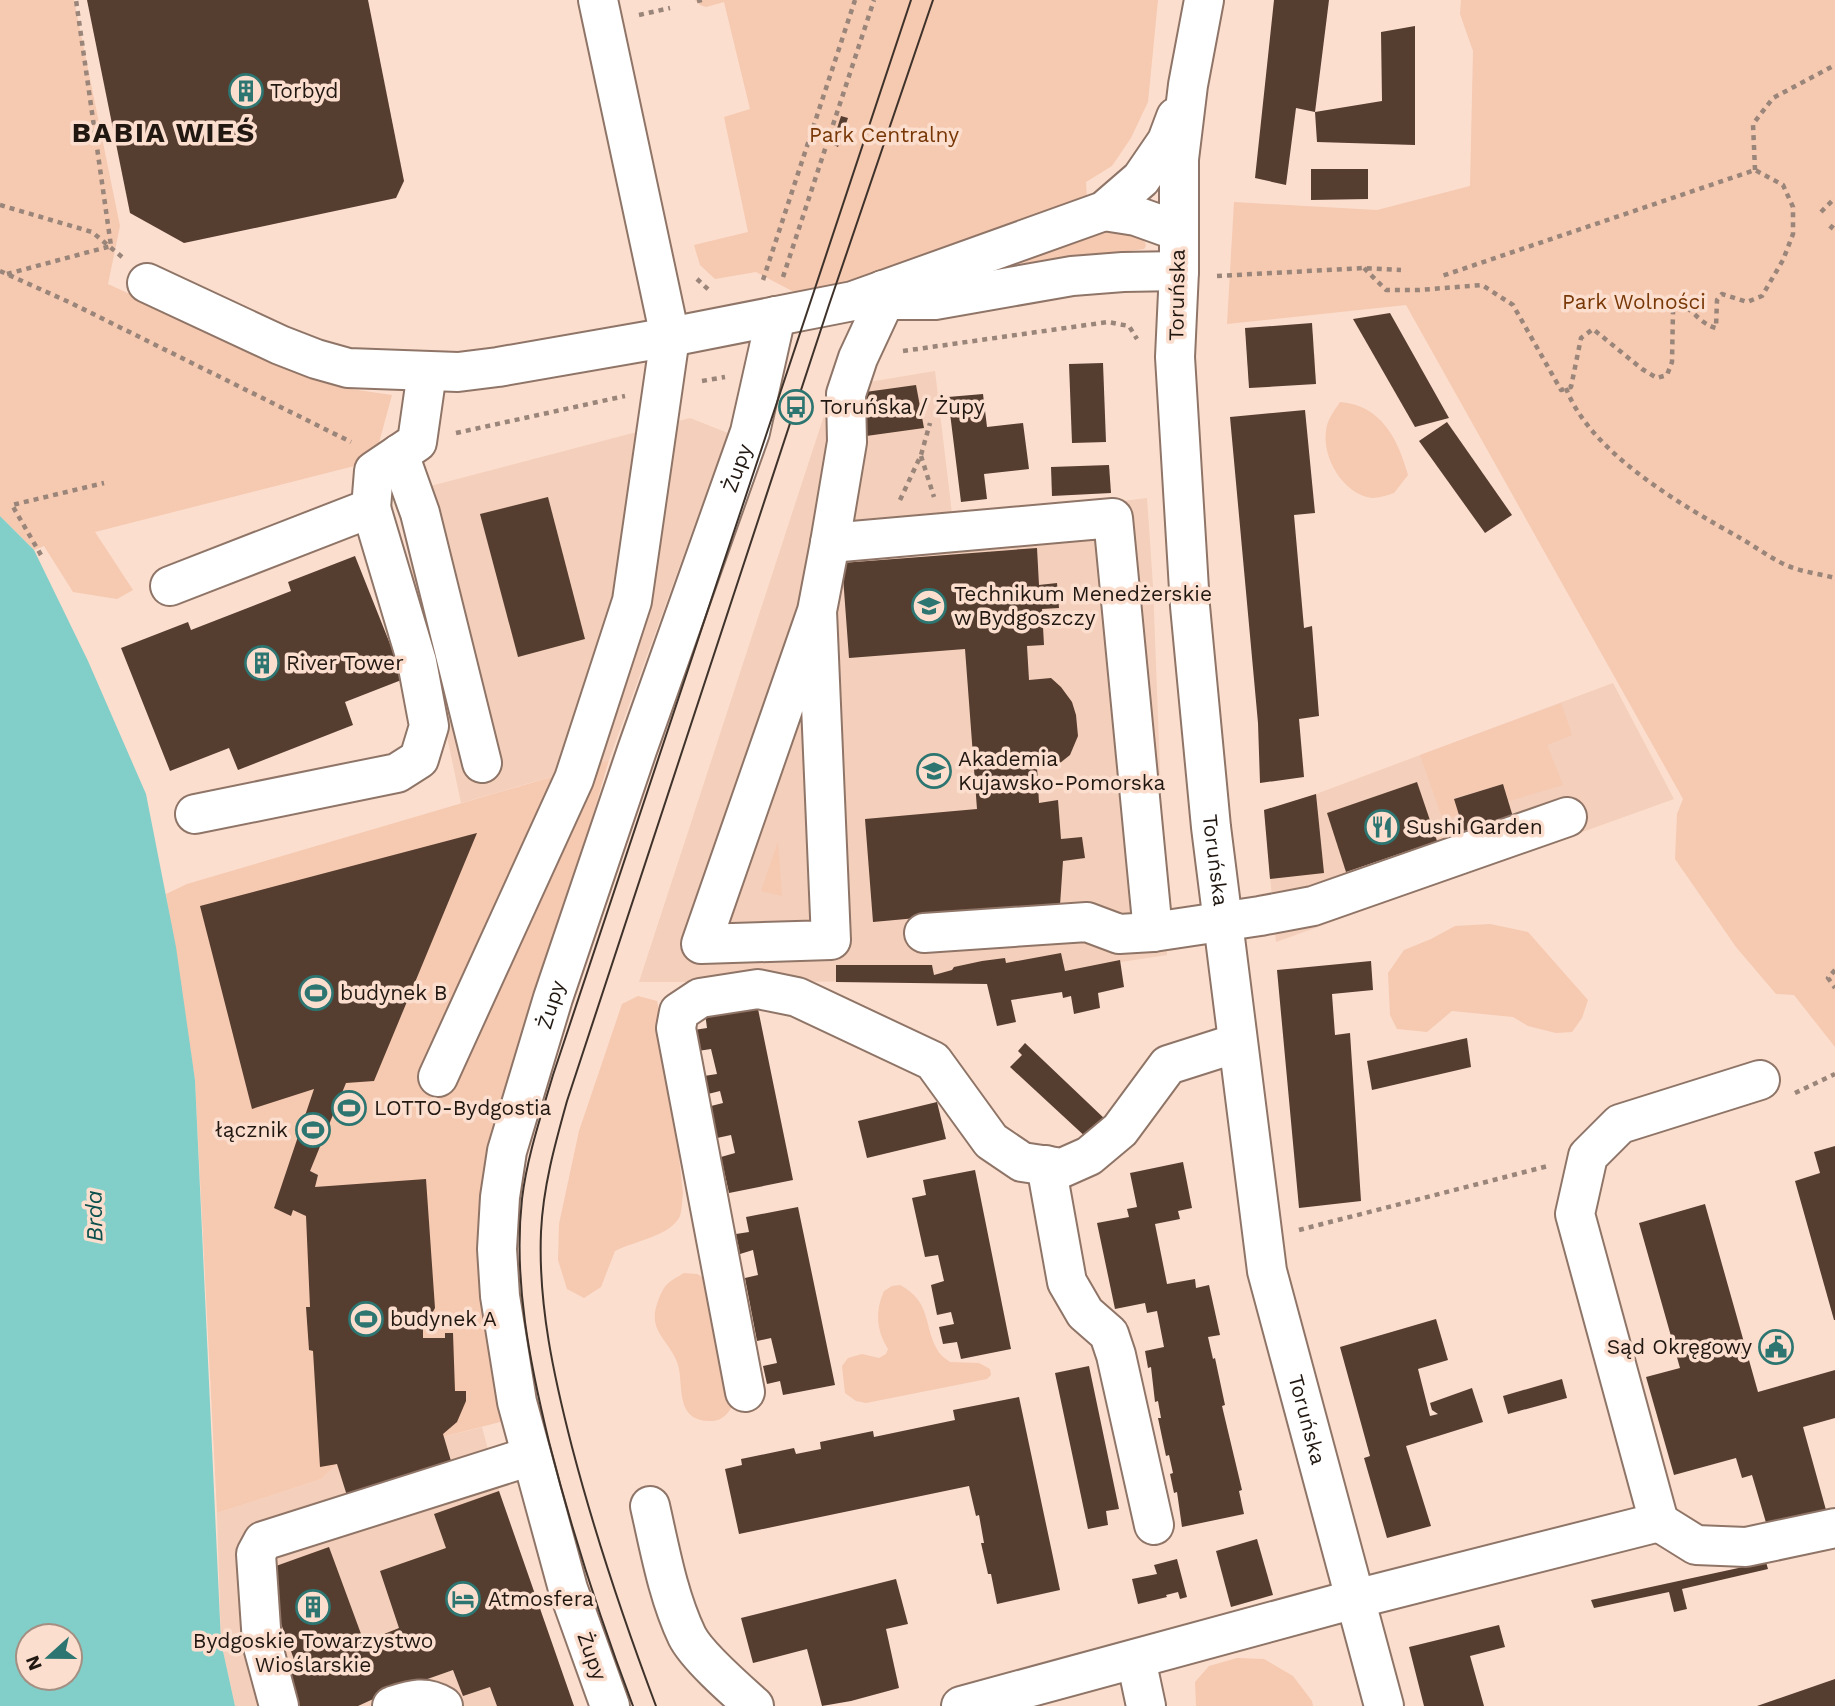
<svg xmlns="http://www.w3.org/2000/svg" width="1835" height="1706" viewBox="0 0 1835 1706" font-family="'Work Sans',sans-serif">
	<rect width="100%" height="100%" fill="#fbdece"/>
	<!-- built -->
	<g fill="#f4cfbb">
		<path d="M935,371l18,151 194,-24 6,88 14,369 -171,26 -357,1 194,-594z"/>
		<path d="M690,418l38,15 -119,327 -148,43 -65,-308z"/>
		<path d="M1613,683l61,116 -398,143 -12,-132 52,-16z"/>
		<path d="M482,1427l17,64 75,215h-339l-14,-64 -4,-129 104,-34 16,-15z"/>
	</g>
	<!-- green -->
	<g fill="#f6c9b1">
		<path d="M0,0h74l46,226 -12,58 202,93 34,11 48,7 -18,66 -279,71 38,58 -16,9 -44,-7 -29,-46 -10,4 -34,-34z"/>
		<path d="M695,0h463l-10,102 -17,36 -19,28 -26,16 1,16 -192,74 -99,21 -40,-21 -41,7 -15,-14 -6,-20 54,-13 -24,-115 26,-8 -26,-107 -18,5 -6,-2z"/>
		<path d="M1461,0h374v1047l-41,-52 -18,-1 -40,-47 -61,-88 2,-45 6,-15 -277,-494 -179,19 7,-122 143,8 93,-24 3,-135 -13,-37z"/>
		<path d="M1102,231l32,4 11,7 1,4 -2,3 -130,17 -3,-2z"/>
		<path d="M1340,402c41,3 58,37 68,73l-14,18c-6,2 -15,5 -22,5 -28,-3 -50,-40 -46,-67 1,-11 8,-20 14,-29z"/>
		<path d="M1561,703l11,32 -25,10 16,40 -54,16 -6,-17 -49,14 5,16 -16,6 -23,-65z"/>
		<path d="M609,760l-58,199 -22,51 -25,411 -167,43 -16,15 -104,34 -22,-433 -29,-186 21,-10z"/>
		<path d="M778,842l4,54 -21,-5z"/>
		<path d="M1490,924l38,8 60,68 -6,18 -10,14 -16,1 -28,-7 -15,-9 -61,-6 -25,21 -30,-3 -7,-14 -2,-42 16,-23 27,-11 24,-13z"/>
		<path d="M638,996l19,5 10,47 16,145c-1,7 -1,17 -3,23 -9,20 -46,25 -65,35l-14,36 -17,11 -17,-9 -9,-29 1,-36 20,-93 43,-127z"/>
		<path d="M684,1273l13,1 15,9 24,116c-6,12 -12,23 -27,22 -36,-1 -24,-39 -32,-59 -9,-23 -29,-31 -20,-58 7,-20 10,-21 27,-31z"/>
		<path d="M900,1285c32,17 23,41 38,66 2,4 8,8 12,11l29,1 11,6 1,6 -4,4 -121,24 -10,-2 -11,-8 -3,-27 6,-8 14,-4 17,4 7,-4 2,-5c-12,-19 -13,-38 -4,-58l8,-5z"/>
		<path d="M1237,1658l27,1 29,17 19,25 1,5h-117l-1,-24 14,-16z"/>
	</g>
	<!-- water -->
	<path fill="#82cec8" fill-rule="evenodd" d="M0,516l34,34 54,111 58,133 30,153 19,133 26,562 14,64h-235zM28,1636h42v42h-42z"/>
	<!-- building -->
	<g fill="#553d30">
		<path d="M87,0h281l36,181 -8,17 -212,45 -54,-30z"/>
		<path d="M1274,0h55l-14,112 67,-11 -1,-69 34,-6v119l-98,-3 -2,-30 -19,-4 -10,77 -31,-7z"/>
		<path d="M841,116l7,2 -10,29 -6,-3z"/>
		<path d="M1311,169h57v30l-57,1z"/>
		<path d="M1390,313l59,105 -34,9 -62,-108z"/>
		<path d="M1312,323l4,61 -67,4 -4,-60z"/>
		<path d="M1103,363l3,79 -34,1 -3,-79z"/>
		<path d="M916,385l8,43 -65,9 -8,-43z"/>
		<path d="M983,394l4,33 36,-4 6,46 -45,5 3,25 -26,3 -13,-105z"/>
		<path d="M1305,410l10,103 -21,2 10,113 8,-2 7,90 -20,3 5,58 -44,6 -2,-60 -28,-306z"/>
		<path d="M1447,422l65,93 -27,18 -66,-92z"/>
		<path d="M1109,465l2,28 -59,3 -1,-29z"/>
		<path d="M548,497l37,142 -67,18 -38,-143z"/>
		<path d="M1037,548l2,37 18,-2 2,25 -17,1 2,36 -17,1 2,34 22,-2 10,9 11,15 4,13 2,21 -8,19 -10,8 -23,4 2,36 19,-3 3,39 21,-2 3,21 -22,3 -3,44 -187,17 -8,-103 112,-10 -12,-160 -116,9 -7,-95z"/>
		<path d="M355,556l49,123 -59,23 8,23 -115,45 -9,-22 -59,23 -49,-123 67,-26 3,8 100,-39 -3,-9z"/>
		<path d="M1417,782l20,59 -91,31 -19,-59z"/>
		<path d="M1503,784l10,33 -49,14 -10,-32z"/>
		<path d="M1316,794l8,79 -54,6 -6,-69z"/>
		<path d="M477,833l-103,248 -28,2 -36,88 8,4 -3,12 111,-8 9,129 -6,11h-6v19h22v-5h8l2,58h11v10l-9,21 -14,12 11,37 -105,31 -12,-38 -17,3 -7,-116 -4,-1 -3,-43h4l-4,-91 -13,-6 -2,6 -17,-8 40,-119 -62,20 -52,-203z"/>
		<path d="M1061,953l4,18 55,-11 4,27 -26,6 2,15 -26,6 -3,-18 -8,2 -1,-6 -51,8 5,22 -19,4 -10,-42 -151,-2v-17h96l2,10 18,-5 2,-3 28,-6 23,-3 1,5z"/>
		<path d="M1371,961l2,29 -41,4 3,41 15,-2 11,168 -62,7 -22,-238z"/>
		<path d="M757,1004l36,176 -64,13 -8,-36 14,-4 -4,-18 -14,3 -6,-32 12,-3 -3,-12 -12,3 -4,-18 13,-2 -6,-25 -13,2 -4,-21 13,-2 -2,-15z"/>
		<path d="M1467,1038l4,29 -99,23 -5,-29z"/>
		<path d="M1025,1043l82,78 -18,19 -79,-73 12,-12 -4,-4z"/>
		<path d="M937,1102l9,37 -79,19 -9,-37z"/>
		<path d="M1835,1146v174h-1l-39,-139 25,-8 -6,-21z"/>
		<path d="M1183,1162l9,46 -14,3 2,8 -25,5 12,60 28,-5 1,9 13,-3 11,50 -12,2 5,22 2,-1 10,47 -3,1 20,84 -3,1 5,23 -62,13 -5,-35 -3,1 -4,-19 3,-1 -4,-18 -3,1 -8,-38h3l-3,-17 -3,1 -4,-35 -3,1 -3,-17 19,-4 -7,-36 -10,2 -2,-10 -30,6 -18,-86 32,-6 -2,-8 10,-2 -7,-34z"/>
		<path d="M975,1170l36,179 -50,10 -4,-17 -14,2 -4,-17 15,-3 -3,-12 -14,3 -6,-30 13,-4 -6,-26 -13,2 -13,-59 14,-3 -3,-15z"/>
		<path d="M1705,1204l53,188 77,-22v48l-32,9 23,83 -59,16 -15,-51 -10,3 -6,-20 -62,17 -28,-98 34,-9 -41,-145z"/>
		<path d="M798,1207l37,178 -52,10 -3,-14 -13,3 -4,-18 14,-3 -6,-25 -14,3 -12,-63 13,-3 -5,-25 -13,4 -4,-20 13,-2 -3,-15z"/>
		<path d="M1436,1319l12,41 -30,9 12,47 8,-2 -6,-4 -2,-7 42,-15 11,34 -77,24 25,80 -44,12 -23,-80 6,-2 -30,-109z"/>
		<path d="M1089,1366l30,143 -13,2 2,14 -20,4 -33,-156z"/>
		<path d="M1562,1379l5,19 -59,16 -5,-18z"/>
		<path d="M1019,1397l41,193 -63,14 -6,-30h-3l-7,-31h3l-5,-28 -3,1 -7,-30 -230,48 -14,-65 17,-4 -1,-6 53,-11 2,6 25,-5 -1,-7 53,-11 1,6 81,-17 -2,-10z"/>
		<path d="M499,1491l75,215h-77l-7,-19 -27,9 -10,-26 -71,25 -24,11h-67l-13,-35 18,-6 -34,-94 67,-24 35,95 35,-14 -19,-57 66,-23 -12,-34z"/>
		<path d="M1257,1539l16,56 -42,12 -15,-56z"/>
		<path d="M1177,1559l10,38 -7,2 -2,-7 -12,3 1,2 -29,7 -6,-25 25,-5 -3,-9z"/>
		<path d="M1766,1562l2,7 -86,20 5,20 -13,3 -5,-20 -75,16 -3,-8z"/>
		<path d="M896,1579l12,45 -22,5 13,59 -48,13 -29,5 -15,-57 -54,14 -12,-45z"/>
		<path d="M1499,1625l6,22 -35,9 14,50h-60l-15,-59z"/>
		<path d="M1835,1679v27h-78z"/>
	</g>
	<g fill="none" stroke-linecap="round" stroke-linejoin="round">
		<!-- minor casing -->
		<g stroke="#8f7567" stroke-width="42">
			<g id="minor">
				<path id="s1" d="M1204,0l-16,85 -9,74v112l-4,86 15,249 21,221 56,444 117,435"/>
				<path d="M1104,211l32,5 42,15"/>
				<path d="M147,283l133,62 36,14 32,9 110,4 40,-5 172,-30 183,-36 251,-90 37,-32 26,-38 9,-24"/>
				<path d="M887,300h48l137,-24 51,-4 56,-1"/>
				<path d="M399,454l21,59 62,250"/>
				<path d="M830,543l17,-101 -1,-48 12,-36 27,-58 -2,-10"/>
				<path d="M170,586l201,-78 3,-37 43,-29 10,-70"/>
				<path d="M817,611l14,329 -130,4 116,-333 13,-68 283,-25 40,414"/>
				<path d="M195,814l202,-41 22,-14 10,-33 -12,-64 -46,-154"/>
				<path d="M924,933l163,-11 32,12 34,-2 107,-16 53,-10 254,-89"/>
				<path d="M438,1077l136,-298 58,-178 38,-264 -72,-337"/>
				<path d="M1046,1165l21,117 18,31 24,21 7,21 38,170"/>
				<path d="M745,1392l-69,-364 3,-16 21,-14 58,-9 39,8 136,64 58,80 31,21 40,6 27,-12 31,-26 48,-65 69,-22"/>
				<path d="M650,1506c10,44 18,90 37,130 10,20 49,54 67,70"/>
				<path d="M1659,1522l37,23 50,2 89,-19"/>
				<path d="M1136,1659l10,47"/>
				<path d="M279,1706l-17,-63 -6,-89 7,-13 268,-85"/>
				<path d="M392,1706c19,-6 33,-11 51,0"/>
				<path id="s2" d="M610,1706l-42,-117 -51,-187 -17,-106 -3,-47 3,-52 7,-46 46,-153 84,-248 113,-318 26,-116"/>
				<path d="M961,1706l394,-107 304,-77 -84,-308 13,-58 32,-32 140,-44"/>
			</g>
		</g>
		<!-- path -->
		<g stroke="#998579" stroke-width="4.5" stroke-dasharray="5 5" stroke-linecap="butt">
			<path d="M697,1l5,-1"/>
			<path d="M639,15l31,-7"/>
			<path d="M1755,170l-2,-46 20,-26 62,-33"/>
			<path d="M0,205l92,27 30,25"/>
			<path d="M1821,212l14,-14"/>
			<path d="M1830,229l5,-6"/>
			<path d="M1364,268l22,22h33l63,-5 31,20 48,85 10,-3 10,-49 12,-9 49,40 15,9 10,-3 5,-13 1,-51 9,-6c13,7 19,19 34,23l1,-28 5,-6 25,8 15,-6 21,-36 10,-26v-27l-10,-22 -28,-15 -313,106"/>
			<path d="M0,271l71,32 280,139"/>
			<path d="M7,274l104,-28 -35,-246"/>
			<path d="M1217,276l147,-8 37,2"/>
			<path d="M783,277l91,-277"/>
			<path d="M697,279l14,13"/>
			<path d="M763,280l92,-280"/>
			<path d="M903,351l205,-29 21,4 8,13"/>
			<path d="M702,381l23,-4"/>
			<path d="M1566,388c24,65 117,118 176,151 15,9 30,20 46,27 15,6 32,8 47,12"/>
			<path d="M456,433l169,-37"/>
			<path d="M921,456l13,41"/>
			<path d="M900,500l21,-45 9,-32"/>
			<path d="M41,555l-29,-50 92,-22"/>
			<path d="M1835,970l-7,8 7,10"/>
			<path d="M1795,1093l40,-19"/>
			<path d="M1299,1230l249,-64"/>
		</g>
		<!-- minor -->
		<use href="#minor" stroke="#fff" stroke-width="38"/>
		<!-- tram -->
		<g stroke="#3e322a" stroke-width="2">
			<path d="M633,1706c-33,-87 -61,-174 -84,-264 -19,-78 -36,-161 -27,-243 5,-42 19,-83 31,-124l358,-1075"/>
			<path d="M656,1706c-32,-85 -61,-171 -84,-259 -18,-70 -34,-142 -31,-215 2,-45 14,-88 26,-131l262,-796 104,-305"/>
		</g>
	</g>
	<!-- icons -->
	<defs>
		<g id="building-ring" transform="scale(1.75)"><circle r="9.5" fill="#fbdece" stroke="#2c7570" stroke-width="1.5"/><path d="M-4-6H4V6H1V3H-1V6H-4ZM-2.5-4.3h1.7v1.8h-1.7ZM.8-4.3h1.7v1.8H.8ZM-2.5-1h1.7V.8h-1.7ZM.8-1h1.7V.8H.8Z" fill="#2c7570"/></g>
		<g id="bus-ring" transform="scale(1.75)"><circle r="9.5" fill="#fbdece" stroke="#2c7570" stroke-width="1.5"/><path d="M-5-6H5V4H4V6H2V4H-2V6H-4V4H-5ZM-3.5-4V0h7V-4ZM-3.5 1.2v1.5H-2V1.2ZM2 1.2v1.5H3.5V1.2Z" fill="#2c7570"/></g>
		<g id="school-ring" transform="scale(1.75)"><circle r="9.5" fill="#fbdece" stroke="#2c7570" stroke-width="1.5"/><path d="M0-5L7-2L0 1L-7-2ZM-4 1L0 2.5L4 1V4Q0 6-4 4Z" fill="#2c7570"/></g>
		<g id="university-ring" transform="scale(1.75)"><circle r="9.5" fill="#fbdece" stroke="#2c7570" stroke-width="1.5"/><path d="M0-5L7-2L0 1L-7-2ZM-4 1L0 2.5L4 1V4Q0 6-4 4Z" fill="#2c7570"/></g>
		<g id="restaurant-ring" transform="scale(1.75)"><circle r="9.5" fill="#fbdece" stroke="#2c7570" stroke-width="1.5"/><path d="M-5-6h1v4h1v-4h1v4h1v-4h1v5L-1.5 .5V6h-2V.5L-5-1ZM5-6V6H3V1.5H1.5Q1.5-4 5-6Z" fill="#2c7570"/></g>
		<g id="stadium-ring" transform="scale(1.75)"><circle r="9.5" fill="#fbdece" stroke="#2c7570" stroke-width="1.5"/><path d="M0-5a6.5 5 0 1 0 0 10a6.5 5 0 1 0 0-10ZM-3.5-1.8h7v3.6h-7Z" fill="#2c7570"/></g>
		<g id="civic-ring" transform="scale(1.75)"><circle r="9.5" fill="#fbdece" stroke="#2c7570" stroke-width="1.5"/><path d="M-.6-6.5H3V-4.5H.6V-3L4-1V1h2V6H-6V1h2V-1L-.6-3ZM-1.2 2.5V6h2.4V2.5Z" fill="#2c7570"/></g>
		<g id="hotel-ring" transform="scale(1.75)"><circle r="9.5" fill="#fbdece" stroke="#2c7570" stroke-width="1.5"/><path d="M-6-4.5h1.5V1H6V5H4.5V3h-9V5H-6ZM-4 0a1.8 1.8 0 1 1 3.6 0ZM.5 0V-2.5h3Q6-2.5 6 0Z" fill="#2c7570"/></g>
	</defs>
	<g fill-rule="evenodd">
		<use href="#building-ring" x="246" y="91"/>
		<use href="#bus-ring" x="796" y="407"/>
		<use href="#school-ring" x="929" y="606"/>
		<use href="#building-ring" x="262" y="663"/>
		<use href="#university-ring" x="934" y="771"/>
		<use href="#restaurant-ring" x="1382" y="827"/>
		<use href="#stadium-ring" x="316" y="993"/>
		<use href="#stadium-ring" x="349" y="1108"/>
		<use href="#stadium-ring" x="313" y="1130"/>
		<use href="#stadium-ring" x="366" y="1319"/>
		<use href="#civic-ring" x="1776" y="1347"/>
		<use href="#hotel-ring" x="463" y="1599"/>
		<use href="#building-ring" x="313" y="1607"/>
	</g>
	<g text-anchor="middle" stroke-width="7" stroke-linejoin="round" paint-order="stroke">
		<!-- poi labels -->
		<g font-size="21" fill="#221812" stroke="#fbdece" text-anchor="start">
			<text x="270" y="98">Torbyd</text>
			<text x="820" y="414">Toruńska / Żupy</text>
			<text x="954" y="601">Technikum Menedżerskie<tspan x="954" dy="24">w Bydgoszczy</tspan></text>
			<text x="286" y="670">River Tower</text>
			<text x="958" y="766">Akademia<tspan x="958" dy="24">Kujawsko-Pomorska</tspan></text>
			<text x="1406" y="834">Sushi Garden</text>
			<text x="340" y="1000">budynek B</text>
			<text x="374" y="1115">LOTTO-Bydgostia</text>
			<text x="288" y="1137" text-anchor="end">łącznik</text>
			<text x="390" y="1326">budynek A</text>
			<text x="1752" y="1354" text-anchor="end">Sąd Okręgowy</text>
			<text x="488" y="1606">Atmosfera</text>
			<text x="313" y="1648" text-anchor="middle">Bydgoskie Towarzystwo<tspan x="313" dy="24">Wioślarskie</tspan></text>
		</g>
		<!-- park labels -->
		<g font-size="21" fill="#783706" stroke="#fbdece">
			<text x="884" y="142">Park Centralny</text>
			<text x="1634" y="309">Park Wolności</text>
		</g>
		<!-- street labels -->
		<g font-size="21" fill="#221812" stroke="#fbdece">
			<text transform="translate(1177 295) rotate(-89)" y="7">Toruńska</text>
			<text dy="7" stroke="none"><textPath href="#s2" startOffset="1292">Żupy</textPath></text>
			<text dy="7" stroke="none"><textPath href="#s1" startOffset="864">Toruńska</textPath></text>
			<text dy="7" stroke="none"><textPath href="#s2" startOffset="724">Żupy</textPath></text>
			<text dy="7" stroke="none"><textPath href="#s1" startOffset="1432">Toruńska</textPath></text>
			<text transform="translate(592 1656) rotate(70)" y="7">Żupy</text>
		</g>
		<!-- water labels -->
		<g font-size="23" font-style="italic" fill="#0b504c" stroke="#fbdece">
			<text transform="translate(94 1216) rotate(-91)" y="8">Brda</text>
		</g>
		<!-- district labels -->
		<g font-size="28" font-weight="bold" letter-spacing="2" fill="#221812" stroke="#fbdece">
			<text x="164" y="142">BABIA WIEŚ</text>
		</g>
	</g>
	<!-- north arrow -->
	<g transform="translate(49 1657) rotate(249)"><circle r="33" fill="#fbdece" stroke="#a48f83" stroke-width="2"/>
	<path d="M0-5L12 26L0 18L-12 26Z" fill="#2c7570"/>
	<text y="-10" font-size="19" font-weight="bold" text-anchor="middle" fill="#221812">N</text>
	</g>
</svg>
